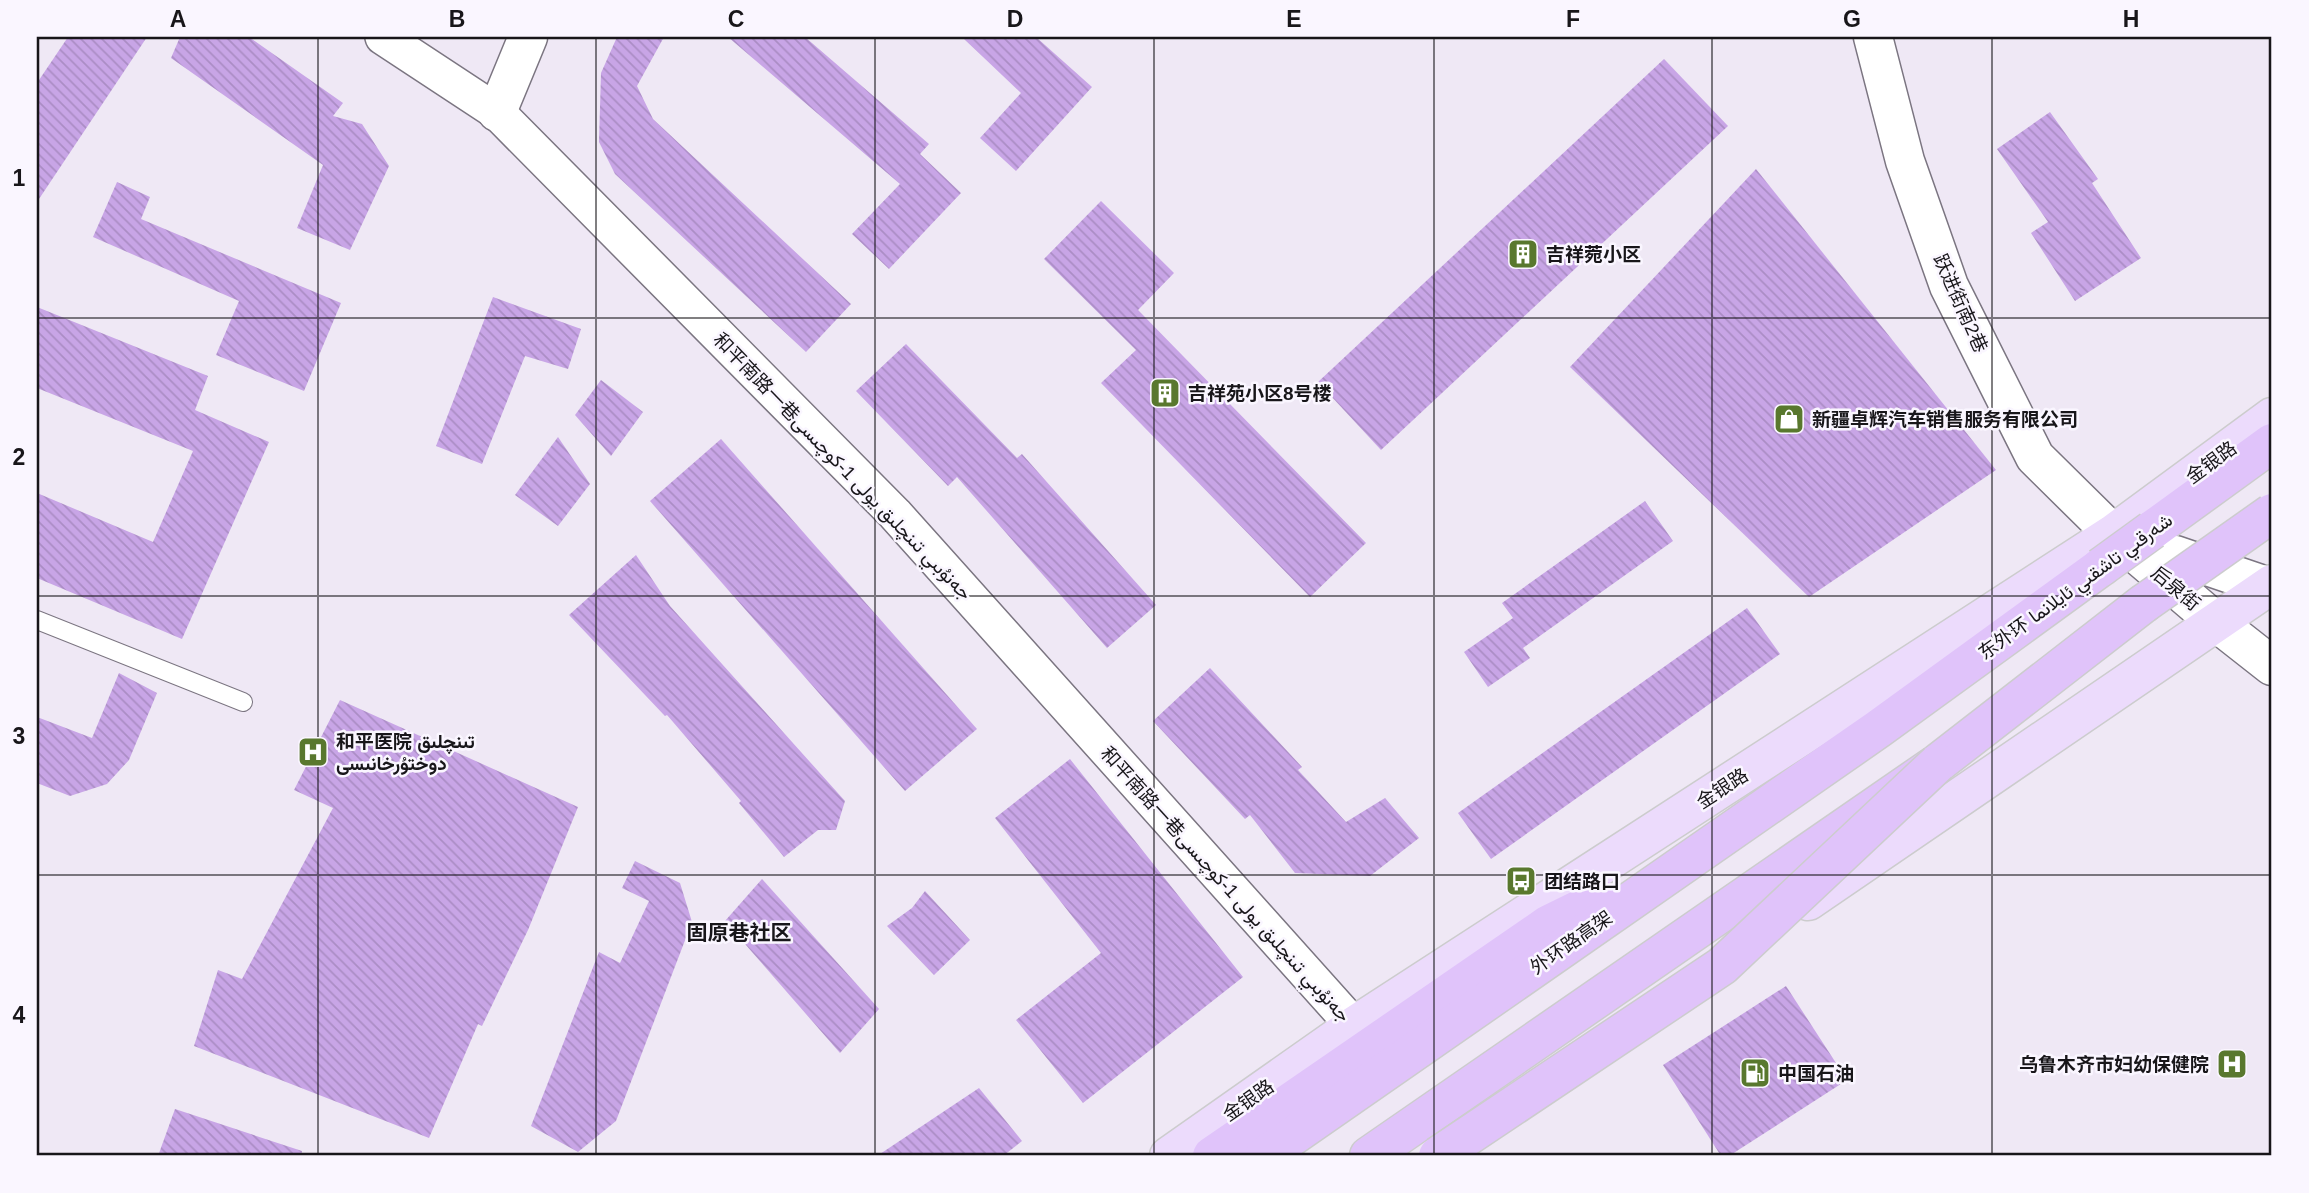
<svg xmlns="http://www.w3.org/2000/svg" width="2309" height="1193" viewBox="0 0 2309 1193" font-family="Arial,Vazirmatn,'Noto Sans SC',sans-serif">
	<defs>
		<pattern id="building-back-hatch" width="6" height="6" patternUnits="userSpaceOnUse" patternTransform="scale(1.75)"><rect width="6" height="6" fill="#c8a5e6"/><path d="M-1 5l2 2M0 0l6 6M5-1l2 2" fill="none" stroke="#ab8dc5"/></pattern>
	</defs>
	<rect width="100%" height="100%" fill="#efe8f5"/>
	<!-- building -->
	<g fill="url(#building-back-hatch)">
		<path d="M68,37h79l-110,165v-119z"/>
		<path d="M180,37h69l94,66 -10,13 29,8 27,42 -39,84 -53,-22 26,-63 -152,-107z"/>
		<path d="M617,37h47l-27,49 16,33 198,185 -45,48 -191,-178 -16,-32 2,-69z"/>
		<path d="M728,37h77l124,107 -9,10 41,39 -72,76 -37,-35 48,-50z"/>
		<path d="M962,37h74l56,50 -76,84 -36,-33 41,-45z"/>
		<path d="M1664,59l64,67 -347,324 -63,-68z"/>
		<path d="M2050,112l48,67 -6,4 49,75 -66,43 -44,-68 17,-11 -51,-73z"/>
		<path d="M1756,169l240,301 -187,127 -239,-230z"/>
		<path d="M117,182l33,15 -9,22 200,84 -37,88 -88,-36 23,-54 -146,-64z"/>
		<path d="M1101,201l73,72 -36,37 228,233 -56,54 -209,-214 35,-33 -92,-91z"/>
		<path d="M493,297l88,32 -13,40 -43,-13 -43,108 -46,-18z"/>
		<path d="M37,307l171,69 -13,34 74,32 -87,197 -145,-61v-85l116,49 40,-91 -156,-63z"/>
		<path d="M906,344l111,114 5,-4 134,151 -49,43 -150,-171 -9,9 -92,-95z"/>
		<path d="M601,380l42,32 -32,44 -36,-41z"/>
		<path d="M558,437l32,47 -32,42 -43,-31z"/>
		<path d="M721,439l256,290 -72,62 -255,-290z"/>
		<path d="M1645,501l28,40 -150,107 7,10 -42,29 -24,-35 49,-34 -11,-15z"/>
		<path d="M636,555l34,51 175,195 -9,29h-18l-34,27 -45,-54 2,-2 -74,-86 -2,1 -96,-101z"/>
		<path d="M1747,608l33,46 -289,205 -33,-46z"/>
		<path d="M1210,668l92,99 -4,3 48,52 39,-24 34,40 -49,38 -75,-3 -45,-58 -5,4 -92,-98z"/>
		<path d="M119,673l38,20 -28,67 -22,24 -37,12 -33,-13v-66l55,21z"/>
		<path d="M340,700l238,107 -50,123 -46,96 -4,-2 -49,114 -235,-92 24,-76 24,9 91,-171 -39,-18z"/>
		<path d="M1070,759l173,218 -160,126 -67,-83 85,-67 -106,-135z"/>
		<path d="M635,861l45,22 12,39 -76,199 -38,31 -47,-26 68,-174 21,11 29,-62 -27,-13z"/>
		<path d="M762,879l117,130 -39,44 -115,-132z"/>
		<path d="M925,891l45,49 -36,35 -47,-49 25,-18z"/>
		<path d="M1786,986l61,94 -118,76h-8l-58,-91z"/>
		<path d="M979,1088l43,53 -19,15h-126z"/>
		<path d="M175,1109l127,42 -1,5h-143z"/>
	</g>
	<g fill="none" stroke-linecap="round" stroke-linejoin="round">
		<!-- lane casing -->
		<g stroke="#7b7581" stroke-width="20">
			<path id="lane" d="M37,620l206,82"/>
		</g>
		<!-- street casing -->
		<g stroke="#7b7581" stroke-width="38">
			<path id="street" d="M383,37l114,75 398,402 459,512"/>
		</g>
		<!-- secondary casing -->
		<g stroke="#7b7581" stroke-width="41">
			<g id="secondary">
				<path d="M1873,37l32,124 44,125 86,171 78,77 103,88 56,44"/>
				<path d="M497,112l31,-75"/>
				<path d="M2175,555l97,33"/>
			</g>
		</g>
		<!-- primary casing -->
		<g stroke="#cccccd" stroke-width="41">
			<g id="primary">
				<path d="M1808,901l464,-317"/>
				<path d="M1169,1156l185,-130 759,-492 159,-117"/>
			</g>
		</g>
		<!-- highway casing -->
		<g stroke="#cccccd" stroke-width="41">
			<g id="highway">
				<path d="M2152,530l120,-87"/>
				<path d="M1212,1156l337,-232 51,-25"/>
				<path d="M1264,1156l614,-427 223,-162"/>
				<path d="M1369,1156l569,-393 205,-159"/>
			</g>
		</g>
		<!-- lane -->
		<use href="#lane" stroke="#fff" stroke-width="18"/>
		<!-- street -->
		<use href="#street" stroke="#fff" stroke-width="35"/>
		<!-- secondary -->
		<use href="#secondary" stroke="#fff" stroke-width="38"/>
		<!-- primary -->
		<use href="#primary" stroke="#ecdbfc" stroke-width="38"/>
		<!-- highway -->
		<use href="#highway" stroke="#e0c3fa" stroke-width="38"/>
		<!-- highway-bridge casing -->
		<g stroke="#cccccd" stroke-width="41" stroke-linecap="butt">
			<g id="highway-bridge">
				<path d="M2101,567l51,-37"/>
				<path d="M2143,604l129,-91"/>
				<path d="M1438,1156l284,-190 216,-203"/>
			</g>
		</g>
		<!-- highway-bridge -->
		<use href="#highway-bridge" stroke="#e0c3fa" stroke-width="38"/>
	</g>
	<!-- grid -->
	<path fill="none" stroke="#18161a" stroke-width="2" stroke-opacity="0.55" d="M318,37v1119M596,37v1119M875,37v1119M1154,37v1119M1434,37v1119M1712,37v1119M1992,37v1119M37,318h2235M37,596h2235M37,875h2235"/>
	<!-- icons -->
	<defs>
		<g id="building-square" transform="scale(1.575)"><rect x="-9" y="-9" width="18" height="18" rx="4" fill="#59782e" stroke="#faf6ff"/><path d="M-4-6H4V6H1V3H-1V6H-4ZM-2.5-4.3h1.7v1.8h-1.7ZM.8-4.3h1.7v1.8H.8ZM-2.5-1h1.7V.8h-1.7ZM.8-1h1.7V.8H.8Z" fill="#fff"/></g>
		<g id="shop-square" transform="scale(1.575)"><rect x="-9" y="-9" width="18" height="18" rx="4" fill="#59782e" stroke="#faf6ff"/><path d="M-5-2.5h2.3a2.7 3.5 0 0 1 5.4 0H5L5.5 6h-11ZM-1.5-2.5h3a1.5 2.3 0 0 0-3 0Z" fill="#fff"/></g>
		<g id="hospital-square" transform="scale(1.575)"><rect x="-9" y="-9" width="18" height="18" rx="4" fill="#59782e" stroke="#faf6ff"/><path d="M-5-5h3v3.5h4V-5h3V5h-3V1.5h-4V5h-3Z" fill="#fff"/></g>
		<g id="bus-square" transform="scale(1.575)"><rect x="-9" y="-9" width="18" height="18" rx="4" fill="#59782e" stroke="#faf6ff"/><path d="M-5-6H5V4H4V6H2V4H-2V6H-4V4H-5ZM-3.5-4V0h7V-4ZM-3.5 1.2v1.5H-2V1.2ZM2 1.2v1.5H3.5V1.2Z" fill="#fff"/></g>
		<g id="fuel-square" transform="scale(1.575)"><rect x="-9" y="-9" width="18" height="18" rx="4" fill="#59782e" stroke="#faf6ff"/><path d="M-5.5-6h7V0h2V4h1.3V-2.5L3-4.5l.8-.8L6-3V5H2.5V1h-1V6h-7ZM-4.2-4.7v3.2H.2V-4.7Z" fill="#fff"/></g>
	</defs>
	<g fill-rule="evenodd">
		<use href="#building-square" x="1523" y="254"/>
		<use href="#building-square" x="1165" y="393"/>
		<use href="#shop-square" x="1789" y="419"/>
		<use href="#hospital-square" x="313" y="752"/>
		<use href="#bus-square" x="1521" y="881"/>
		<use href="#hospital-square" x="2232" y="1064"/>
		<use href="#fuel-square" x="1755" y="1073"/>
	</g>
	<g text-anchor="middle" stroke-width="5" stroke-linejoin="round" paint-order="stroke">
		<!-- poi labels -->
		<g font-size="19" font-weight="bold" fill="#18161a" stroke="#faf6ff" text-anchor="start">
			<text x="1546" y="261">吉祥菀小区</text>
			<text x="1188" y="400">吉祥苑小区8号楼</text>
			<text x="1812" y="426">新疆卓辉汽车销售服务有限公司</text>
			<text x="336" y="748">和平医院 تىنچلىق<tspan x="336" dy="22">دوختۇرخانىسى</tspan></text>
			<text x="1544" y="888">团结路口</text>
			<text x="2209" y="1071" text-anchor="end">乌鲁木齐市妇幼保健院</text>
			<text x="1778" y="1080">中国石油</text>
		</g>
		<!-- street labels -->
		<g font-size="19" fill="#18161a" stroke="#faf6ff">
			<text transform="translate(1961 303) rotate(66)" y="7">跃进街南2巷</text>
			<text transform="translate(2211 462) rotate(-36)" y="7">金银路</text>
			<text transform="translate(843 466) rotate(46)" y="7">和平南路一巷جەنۇبىي تىنچلىق يولى 1-كوچىسى</text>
			<text transform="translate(2075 586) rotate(-36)" y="7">东外环 شەرقىي تاشقىي ئايلانما</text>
			<text transform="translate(2176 588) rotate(40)" y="7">后泉街</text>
			<text transform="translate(1722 788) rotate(-33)" y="7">金银路</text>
			<text transform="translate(1226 884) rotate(48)" y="7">和平南路一巷جەنۇبىي تىنچلىق يولى 1-كوچىسى</text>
			<text transform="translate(1571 942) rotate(-35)" y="7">外环路高架</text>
			<text transform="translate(1248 1100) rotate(-35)" y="7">金银路</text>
		</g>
		<!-- neighbourhood labels -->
		<g font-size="21" font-weight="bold" fill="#18161a" stroke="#faf6ff">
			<text x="739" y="940">固原巷社区</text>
		</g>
	</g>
	<!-- border -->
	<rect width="2309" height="1193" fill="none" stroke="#faf6ff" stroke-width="77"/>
	<rect x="38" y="38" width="2232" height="1116" fill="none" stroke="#18161a" stroke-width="2.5"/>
	<g font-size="23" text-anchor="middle" font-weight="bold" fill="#18161a">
		<text x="178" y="27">A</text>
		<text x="457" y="27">B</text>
		<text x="736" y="27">C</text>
		<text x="1015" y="27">D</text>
		<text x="1294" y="27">E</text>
		<text x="1573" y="27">F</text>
		<text x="1852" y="27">G</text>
		<text x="2131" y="27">H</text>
		<text x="19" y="186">1</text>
		<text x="19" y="465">2</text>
		<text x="19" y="744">3</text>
		<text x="19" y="1023">4</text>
	</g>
</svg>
